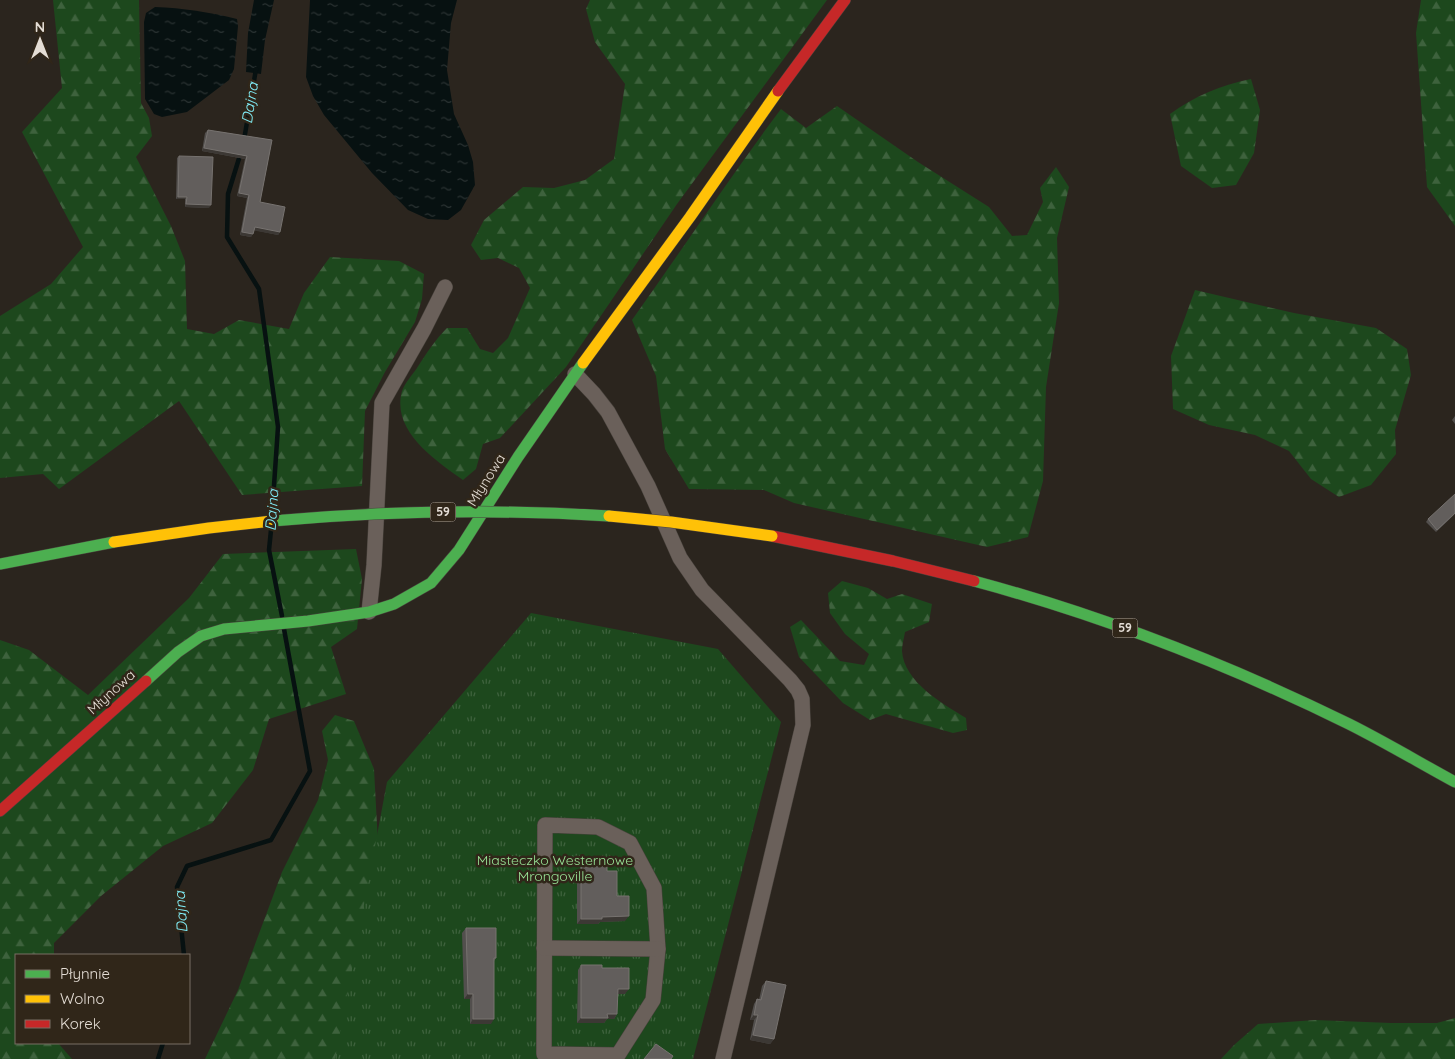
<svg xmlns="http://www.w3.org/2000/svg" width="1455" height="1059" viewBox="0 0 1455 1059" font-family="Quicksand,sans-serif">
	<defs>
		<pattern id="forest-firs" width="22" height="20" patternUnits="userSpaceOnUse" patternTransform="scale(1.25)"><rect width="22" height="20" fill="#1d481d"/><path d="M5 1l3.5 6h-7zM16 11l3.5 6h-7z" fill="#3e623d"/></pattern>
		<pattern id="park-tufts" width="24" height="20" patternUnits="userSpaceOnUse" patternTransform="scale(1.25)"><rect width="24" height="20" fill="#1d481d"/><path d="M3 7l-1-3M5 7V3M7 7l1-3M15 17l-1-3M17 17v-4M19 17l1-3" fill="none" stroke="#3e623d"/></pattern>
		<pattern id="water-ripples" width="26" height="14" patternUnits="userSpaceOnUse" patternTransform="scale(1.25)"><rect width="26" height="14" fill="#071111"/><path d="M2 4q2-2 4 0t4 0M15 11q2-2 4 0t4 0" fill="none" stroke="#2b3333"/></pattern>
	</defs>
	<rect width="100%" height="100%" fill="#2b251e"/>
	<!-- forest -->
	<g fill="url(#forest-firs)">
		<path d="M53,0h86l2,103 8,15 3,18 -16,21 35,69 14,35 2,68 27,5 25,-14 50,9 15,-36 26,-36 69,4 25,13 -2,25 -7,23 -30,50 -20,39 -3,75 -120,9 -63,-94 -120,88 -16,-15 -43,4v-162l51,-32 32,-37 -61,-115 40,-44z"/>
		<path d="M590,0h237l-150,204 -111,163 -66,71 -17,6 -7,25 -13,11c-28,-20 -72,-49 -61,-89 3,-8 10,-16 15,-23 9,-14 18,-28 30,-40h20l13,21 13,4 15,-15 22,-50 -11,-20 -21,-10 -17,2 -10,-15 13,-25 39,-33 31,1 31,-8 29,-21 11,-75 -30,-42 -9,-33z"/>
		<path d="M1421,0h34v226l-28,-39 -11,-154z"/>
		<path d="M1251,79l9,31 -6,43 -18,32 -24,3 -31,-22 -11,-52c25,-18 51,-29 81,-35z"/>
		<path d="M837,106l81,56 71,45 23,29 15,-1 16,-33 -3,-14 16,-21 13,20 -12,51 2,65 -13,84 -3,94 -15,56 -41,10 -193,-44 -30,-13 -75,-1 -24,-40 -9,-73 -24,-56c50,-70 97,-142 149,-211l25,19z"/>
		<path d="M1195,290l99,23 82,15 31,21 4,26 -16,55 1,24 -25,31 -32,12 -28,-18 -22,-28 -34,-16 -46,-10 -36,-16 -2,-53z"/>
		<path d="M356,549l6,30 -5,50 -26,18 15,47 -77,25 -16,51 -41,53 -49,23 -62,50 -47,47v12h-38v88h42l14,16h-72v-419l29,10 59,45 101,-97 34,-44z"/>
		<path d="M842,581l26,7 19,11 15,-5 30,10 -3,18 -24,10c-1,6 -3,13 -3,19 2,31 41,53 64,67l1,12 -14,3 -67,-19 -16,6 -27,-17 -44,-46 -9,-30 11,-7 39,41 24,4 5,-11 -24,-20 -15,-21 -2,-20z"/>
		<path d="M335,715l19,6 20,48 5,93 -25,197h-149l33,-69 44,-118 36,-72 10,-40 -6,-29z"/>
		<path d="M1455,1018v41h-234l13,-14 24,-21 57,-4 76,3h46z"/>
	</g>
	<!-- park -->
	<path fill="url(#park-tufts)" d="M531,613l187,36 63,73 -88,337h-358l52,-277z"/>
	<!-- water -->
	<g fill="url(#water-ripples)">
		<path d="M254,0h20l-9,40 -4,34 -15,-2 2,-39z"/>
		<path d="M310,0h147l-6,23 -4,47 7,44 14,31 5,17 2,23 -14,25 -13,10 -20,-1 -20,-9 -36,-37 -48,-58 -11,-19 -7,-19z"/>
		<path d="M155,7c28,1 54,5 82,12l1,7 -4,43 -5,11 -42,32 -25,5 -8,-3 -9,-15 -1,-77 2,-9z"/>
	</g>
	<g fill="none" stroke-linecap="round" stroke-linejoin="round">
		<!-- stream -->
		<g stroke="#071111" stroke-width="4.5">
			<path d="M244,140l12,-71"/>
			<path d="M241,152l-13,42 -1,43 32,52 19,138 -6,88"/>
			<path d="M271,530l-2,20 13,66"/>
			<path d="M184,955l-7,-68 10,-21 84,-26 39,-69 -26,-142"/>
			<path d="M158,1059l5,-16"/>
		</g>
		<!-- street casing -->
		<g stroke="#48423c" stroke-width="16">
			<g id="street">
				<path d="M575,374l19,20 14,18 40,74 32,72 22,32 88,90 8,10 4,9 1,26 -80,334"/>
				<path d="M369,612l5,-47 8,-162 42,-74 21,-42"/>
				<path d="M545,825l53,2 32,16 24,45 4,61 -5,51 -35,55 -74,-1z"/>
				<path d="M544,948l114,1"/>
			</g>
		</g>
		<!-- fast casing -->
		<g stroke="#48423c" stroke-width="12">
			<g id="fast">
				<path d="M0,564l114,-22"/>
				<path d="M974,581c130,35 255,84 375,143 36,18 71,39 106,58"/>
				<path d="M146,681l32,-29 23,-16 23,-7 84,-8 61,-9 25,-8 37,-21 28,-33 59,-93 65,-94"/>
			</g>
		</g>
		<!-- slow casing -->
		<g stroke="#48423c" stroke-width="12">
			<path id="slow" d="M583,363l107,-146 88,-126"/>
		</g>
		<!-- jam casing -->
		<g stroke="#48423c" stroke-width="12">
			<g id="jam">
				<path d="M778,91l67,-91"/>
				<path d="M772,536l121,25 81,20"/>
				<path d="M0,811l146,-130"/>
			</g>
		</g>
		<!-- street -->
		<use href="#street" stroke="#6a605a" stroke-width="15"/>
		<!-- fast -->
		<use href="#fast" stroke="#4caf50" stroke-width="11"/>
		<!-- slow -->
		<use href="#slow" stroke="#ffc107" stroke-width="11"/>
		<!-- jam -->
		<use href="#jam" stroke="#c62828" stroke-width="11"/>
		<!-- fast-bridge casing -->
		<g stroke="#48423c" stroke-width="12" stroke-linecap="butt">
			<path id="fast-bridge" d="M272,521c112,-10 224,-12 337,-5"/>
		</g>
		<!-- slow-bridge casing -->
		<g stroke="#48423c" stroke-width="12" stroke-linecap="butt">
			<g id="slow-bridge">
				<path d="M609,516l62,6 101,14"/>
				<path d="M114,542l95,-14 63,-7"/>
			</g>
		</g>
		<!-- fast-bridge -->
		<use href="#fast-bridge" stroke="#4caf50" stroke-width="11"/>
		<!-- slow-bridge -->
		<use href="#slow-bridge" stroke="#ffc107" stroke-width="11"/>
	</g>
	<!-- wall -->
	<g fill="#524f4d">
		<path d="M208,130l64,10 -12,62 20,30 -2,3 -24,-5 -3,7 -11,-2 7,-37 -10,-2 8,-37 -43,-8 3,-18z"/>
		<path d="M179,156l30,52 -24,-1v-8h-9l1,-41z"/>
		<path d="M1455,416v8l-3,-4z"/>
		<path d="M1455,514l-19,18 -10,-10 2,-3z"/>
		<path d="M581,867l26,4 10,25 8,25 -25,1 -2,2h-21v-52z"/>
		<path d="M466,928l30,30 -2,3 -3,63h-21v-25h-6l-2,-66z"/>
		<path d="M581,965l21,3 23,26h-8v20l-3,5h-7l-3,4h-27l1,-53z"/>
		<path d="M766,981l8,58 -4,5 -20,-4 4,-20h-4l4,-16 3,-5 2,1 3,-14z"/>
	</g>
	<!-- shaded-wall -->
	<g fill="#3c3834">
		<path d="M204,148l43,8 -2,3 -43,-8z"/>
		<path d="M239,193l10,2 -2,3 -10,-2z"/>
		<path d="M178,197h9l-2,2h-9z"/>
		<path d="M186,204l25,1 -2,3 -24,-1z"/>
		<path d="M255,227l25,5 -2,3 -26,-5z"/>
		<path d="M242,232l11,2 -2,3 -11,-2z"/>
		<path d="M629,916l-4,5 -25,1 -2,2h-21l4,-5 21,-2z"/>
		<path d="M618,989h11l-4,5h-11z"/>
		<path d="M468,994h5l-3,5h-6z"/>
		<path d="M607,1014h10l-3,5h-7l-3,4h-27l4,-5z"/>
		<path d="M754,1015h4l-4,5h-4z"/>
		<path d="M473,1019h21l-3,5h-21z"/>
		<path d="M753,1035l21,4 -4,5 -20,-4z"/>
	</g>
	<!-- building -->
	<g fill="#625e5c" stroke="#76726f">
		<path d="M208,130l64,10 -12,62 25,5 -5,25 -25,-5 -2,7 -11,-2 7,-37 -10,-2 8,-37 -43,-8z"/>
		<path d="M179,156l34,1 -2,48 -25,-1 1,-7h-9z"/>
		<path d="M1455,494v19l-18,17 -9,-11z"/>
		<path d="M607,866v5h10v25h12v20l-27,1v2h-21v-52z"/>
		<path d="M466,928h30v30h-2v61h-21v-25h-5z"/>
		<path d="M581,965h21v3h27v21h-11l-1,25h-10l1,4h-27z"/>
		<path d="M766,981l20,4 -12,54 -21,-4 5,-20h-4l3,-16 4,1z"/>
		<path d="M656,1044l17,12 -2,3h-27z"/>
	</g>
	<g text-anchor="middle" stroke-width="5" stroke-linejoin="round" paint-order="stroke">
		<!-- shield labels -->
		<g fill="#302619" stroke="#aea69d" stroke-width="1">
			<rect x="430.5" y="502.5" width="25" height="19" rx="4"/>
			<rect x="1112.5" y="618.5" width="25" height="19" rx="4"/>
		</g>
		<g font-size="12" font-weight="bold" fill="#e4ddd5">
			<text x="443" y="516">59</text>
			<text x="1125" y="632">59</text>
		</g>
		<!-- street labels -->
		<g font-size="14" fill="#e4ddd5" stroke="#302619">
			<text transform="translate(486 480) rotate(-58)" y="5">Młynowa</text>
			<text transform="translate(111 692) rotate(-42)" y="5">Młynowa</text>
		</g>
		<!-- park labels -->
		<g font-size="14" fill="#99e497" stroke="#302619">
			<text x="555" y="865">Miasteczko Westernowe<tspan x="555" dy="16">Mrongoville</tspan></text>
		</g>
		<!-- water labels -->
		<g font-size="15" font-style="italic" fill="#82f0fb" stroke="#302619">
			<text transform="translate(250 103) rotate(-81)" y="5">Dajna</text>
			<text transform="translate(272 510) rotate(-86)" y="5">Dajna</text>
			<text transform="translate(181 912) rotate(-94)" y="5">Dajna</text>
		</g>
	</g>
	<!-- legend -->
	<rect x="15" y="954" width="175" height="90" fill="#302619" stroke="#786f64"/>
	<rect x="25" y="970" width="25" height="8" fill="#4caf50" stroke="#786f64"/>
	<text x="60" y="979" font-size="15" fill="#e4ddd5">Płynnie</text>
	<rect x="25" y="995" width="25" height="8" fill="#ffc107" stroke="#786f64"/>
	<text x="60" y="1004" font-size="15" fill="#e4ddd5">Wolno</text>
	<rect x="25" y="1020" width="25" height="8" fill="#c62828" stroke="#786f64"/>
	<text x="60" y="1029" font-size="15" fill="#e4ddd5">Korek</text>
	<!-- north arrow -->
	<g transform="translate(40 40)" stroke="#302619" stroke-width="4" paint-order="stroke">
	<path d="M0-4L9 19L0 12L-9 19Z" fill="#e4ddd5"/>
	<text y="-8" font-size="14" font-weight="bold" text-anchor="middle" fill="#e4ddd5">N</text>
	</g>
</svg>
